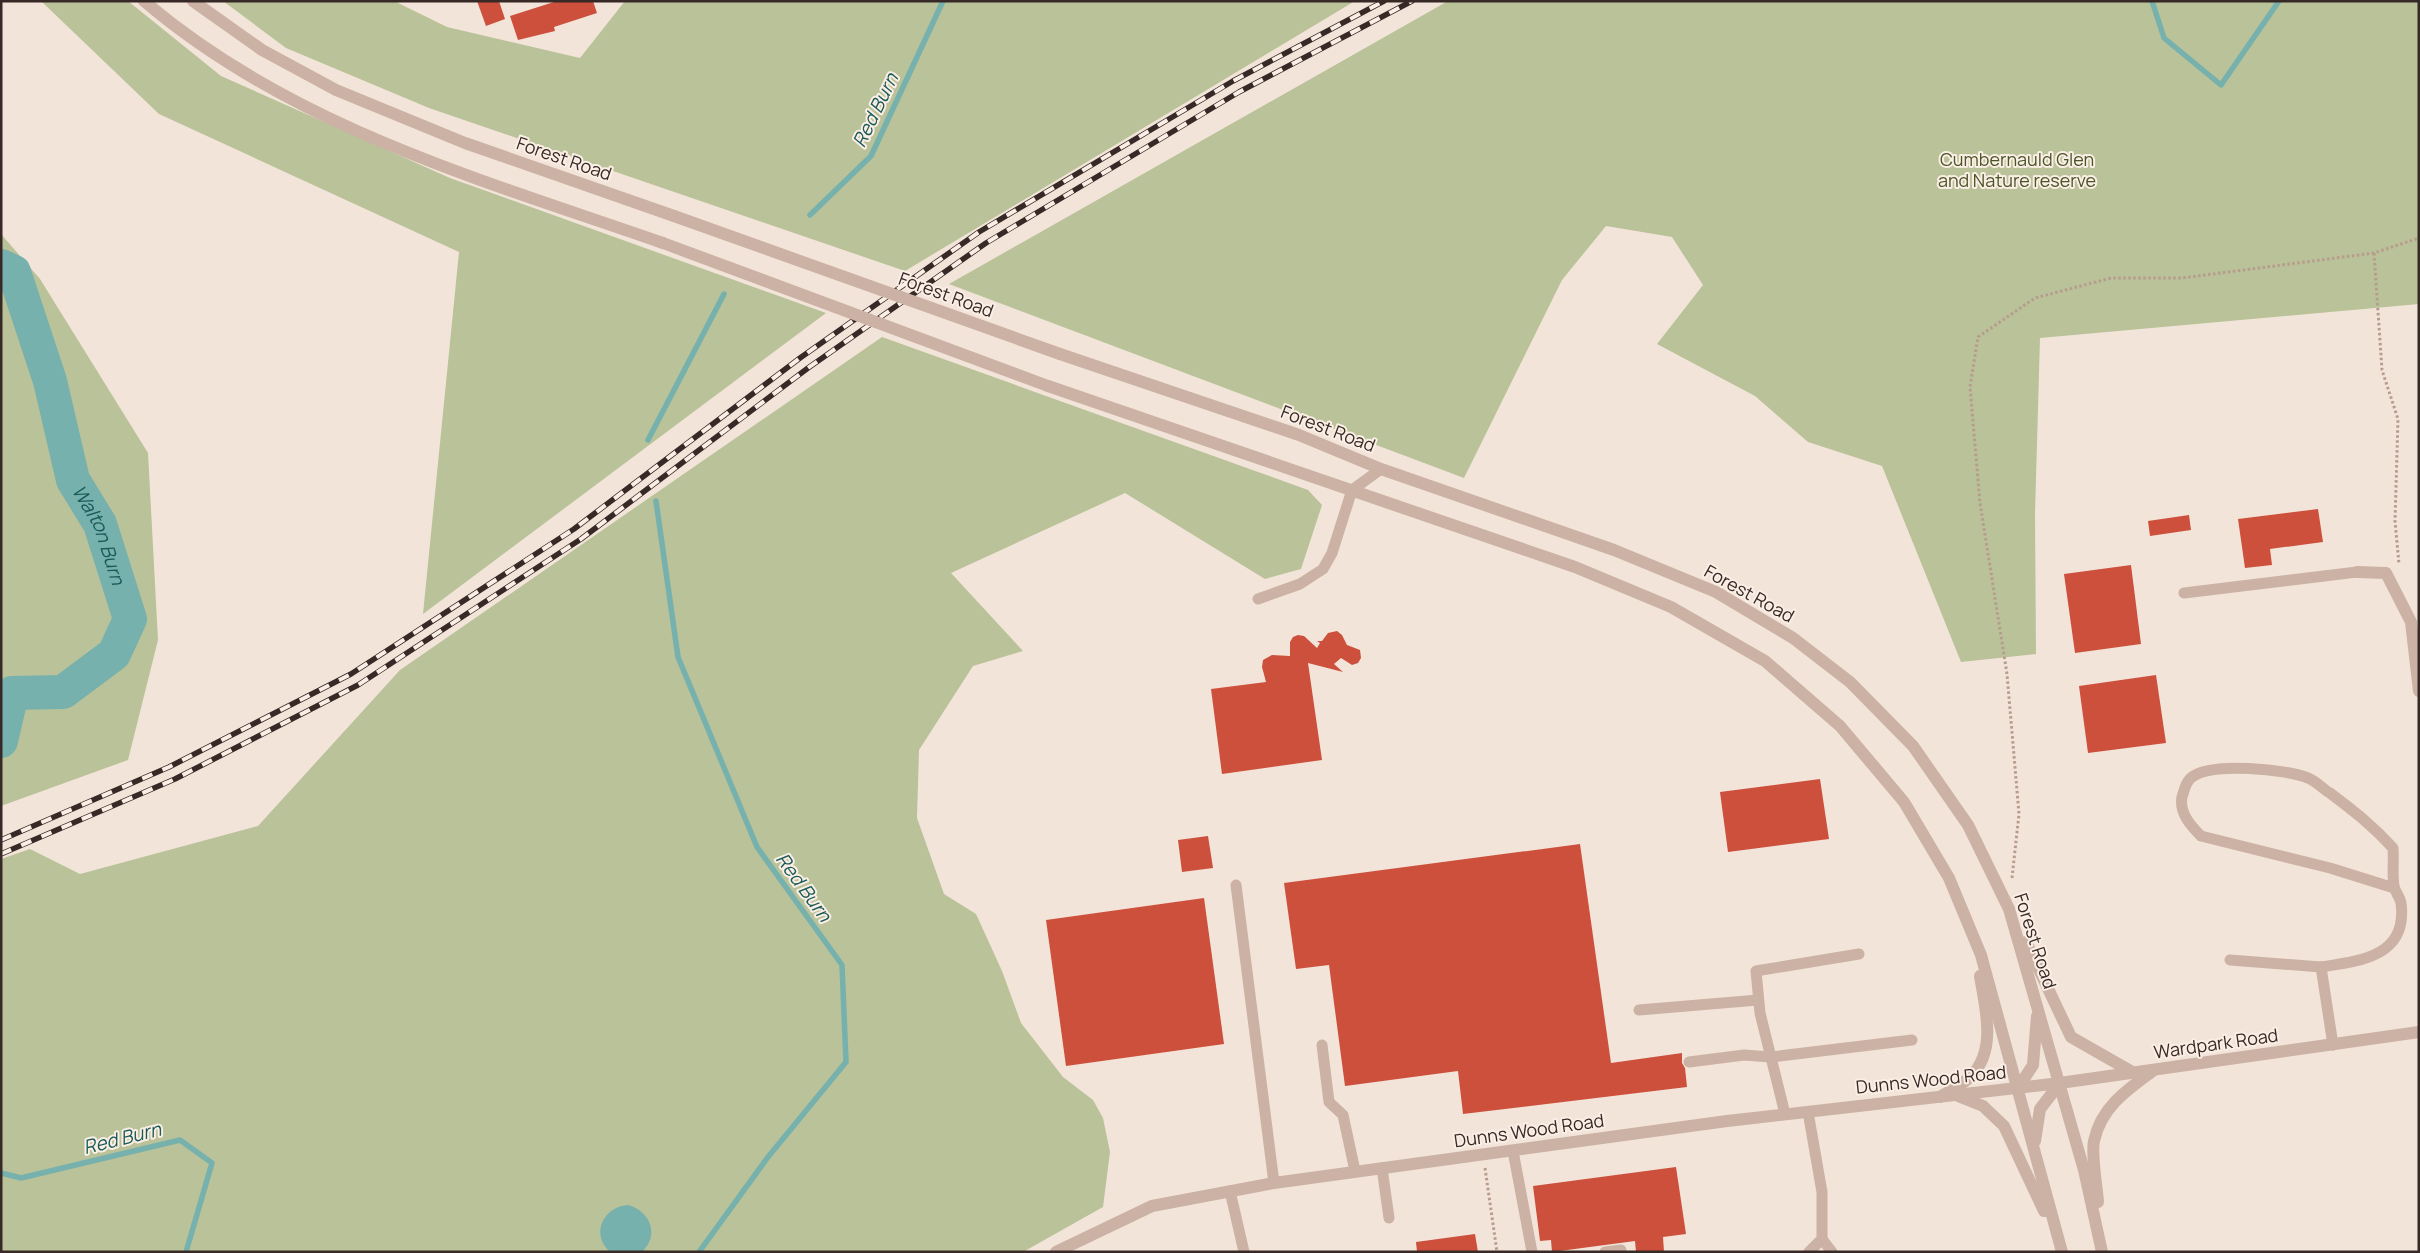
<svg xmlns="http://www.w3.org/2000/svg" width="2420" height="1253" viewBox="0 0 2420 1253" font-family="Manrope,sans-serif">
	<rect width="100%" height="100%" fill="#f3e4d9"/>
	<!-- green -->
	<g fill="#b9c298">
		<path d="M41,1h87l93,75 229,102 376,135 -403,301 36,-362 -300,-138z"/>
		<path d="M223,1h171l53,26 133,31 45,-57h730l-450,270 -476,-163 -143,-60z"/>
		<path d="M1448,1h971v303l-379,34 -5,176 1,140 -75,8 -79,-196 -74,-24 -53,-46 -98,-52 46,-59 -31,-48 -66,-11 -44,54 -98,198 -515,-194z"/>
		<path d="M1,234l39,45 108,174 10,187 -30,120 -127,46z"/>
		<path d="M882,337l426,153 14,15 -21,64 -36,10 -140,-86 -174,80 72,78 -50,15 -54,84 -2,68 27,76 32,20 26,57 19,52 42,54 30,23 10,18 7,34 -7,55 -80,45h-1022v-393l29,-10 50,25 178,-48 142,-156z"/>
	</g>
	<!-- water -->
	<path fill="#76b1ae" d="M628,1205c22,6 32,30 14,47h-32c-20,-18 -7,-45 18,-47z"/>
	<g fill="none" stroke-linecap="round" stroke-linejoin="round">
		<!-- stream -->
		<g stroke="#76b1ae" stroke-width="5.5">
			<path d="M2152,1l12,37 57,47 58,-84"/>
			<path d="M810,215l61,-59 72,-155"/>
			<path d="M648,440l76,-146"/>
			<path d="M656,501l22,156 79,190 85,118 4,97 -78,95 -69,95"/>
			<path d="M1,1173l20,5 159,-38 32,23 -26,89"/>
		</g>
		<!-- river -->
		<path stroke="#76b1ae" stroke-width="34" id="s1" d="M1,266l13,6 36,109 23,99 27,44 30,95 -16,35 -51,38 -51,1 -11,48"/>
	</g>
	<!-- building -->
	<g fill="#cd503c">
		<path d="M477,1h22l6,18 -19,7z"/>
		<path d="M557,1h36l4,12 -43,14 1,4 -37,9 -8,-24z"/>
		<path d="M2318,509l5,33 -53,7 2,16 -27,3 -7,-49z"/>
		<path d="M2189,515l2,15 -41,6 -2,-15z"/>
		<path d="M2131,565l10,79 -66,9 -11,-79z"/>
		<path d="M1337,631l5,4 5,10 13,5 1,8 -3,5 -6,2 -11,-7 -7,6 9,8 -35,-9 14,97 -100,14 -11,-85 55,-7 -4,-15 1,-7 9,-5 18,1v-14l3,-5 5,-2 6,1 13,12 3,-5 -3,-2h5l6,-8z"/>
		<path d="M2156,675l10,68 -78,10 -9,-67z"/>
		<path d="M1820,779l9,60 -101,13 -8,-60z"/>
		<path d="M1208,836l5,32 -31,4 -4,-32z"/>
		<path d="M1580,844l31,219 71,-10v10l3,5 2,19 -224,27 -5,-43 -113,15 -16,-121 -33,4 -12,-86z"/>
		<path d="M1204,898l20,146 -158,22 -20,-146z"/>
		<path d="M1676,1167l10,67 -23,3 1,15h-28l-1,-11 -83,11 -1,-12 -11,1 -7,-55z"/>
		<path d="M1475,1234l3,18h-61l-1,-10z"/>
	</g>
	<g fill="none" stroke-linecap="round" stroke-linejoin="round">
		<!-- path -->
		<g stroke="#b79c8e" stroke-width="3" stroke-dasharray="2.5 2.5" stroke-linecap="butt">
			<path d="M2374,253l8,117 16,49 -3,102 4,43"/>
			<path d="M2012,878l7,-64 -12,-140 -27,-171 -10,-116 8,-50 57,-39 76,-20h71l192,-25 45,-15"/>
			<path d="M1485,1168l12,84"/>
		</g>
		<!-- service -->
		<g stroke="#cbb2a4" stroke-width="11">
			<path d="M2184,593l173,-21"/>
			<path d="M1258,599l42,-15 23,-15 9,-16 20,-63 29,-21"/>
			<path d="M1236,885l38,298"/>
			<path d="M2230,960l91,7 12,78"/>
			<path d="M2321,967c40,-6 87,-11 80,-64 -1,-6 -6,-11 -7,-17 -2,-12 0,-26 -1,-38 -21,-23 -38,-36 -63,-55 -7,-4 -14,-12 -22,-15 -23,-9 -96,-16 -116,-1 -6,4 -8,14 -10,20 -3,16 9,29 19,39l129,32 64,20"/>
			<path d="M1639,1010l119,-10"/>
			<path d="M1322,1045l7,57 14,13 12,56"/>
			<path d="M1689,1062l55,-7 27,2 141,-17"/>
			<path d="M1808,1112l14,80v47l-13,13"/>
			<path d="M1785,1114l-25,-101 -4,-42 103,-17"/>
			<path d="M1513,1151l19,101"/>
			<path d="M1382,1168l7,50"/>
			<path d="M1230,1191l14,61"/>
			<path d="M1822,1239l10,13"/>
			<path d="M1605,1252l16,-2"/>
		</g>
		<!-- minor -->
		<g stroke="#cbb2a4" stroke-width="12">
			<path d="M2357,572l29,1 25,49 8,69"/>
			<path d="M1056,1252l96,-46 122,-23 453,-62 333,-38 359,-51"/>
		</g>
		<!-- tertiary -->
		<g stroke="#cbb2a4" stroke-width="12">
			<path d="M144,1c149,127 339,179 519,242"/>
			<path d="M193,1l69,49 74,40 129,53 209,73"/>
			<path d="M1060,354l239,81 82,34 233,81 102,42 77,46 57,44 63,64 55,79 41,84 75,261 18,82"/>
			<path d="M1048,386l527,181 96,40 94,54 75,65 64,76 45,76 32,77 81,297"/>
			<path d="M2026,942l45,95 63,36"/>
			<path d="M2018,1088l15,-23 4,-49"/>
			<path d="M1958,1096l25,10 21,20 40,85"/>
			<path d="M1940,1097c11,-7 23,-12 32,-22 25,-26 13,-68 8,-99"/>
			<path d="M2035,1141l5,-32 20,-26"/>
			<path d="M2098,1202c-1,-15 -7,-48 -4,-61 7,-34 34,-52 60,-71"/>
		</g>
		<!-- rail casing -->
		<g stroke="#362926" stroke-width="5.5">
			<g id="rail">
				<path d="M1,840l168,-73 182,-93 223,-145 226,-171 179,-126 254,-151 151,-80"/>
				<path d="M1,854l174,-75 183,-94 223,-146 227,-171 178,-125 253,-151 173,-91"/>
			</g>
		</g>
		<!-- rail -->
		<use href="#rail" stroke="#faeee5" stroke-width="4" stroke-dasharray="11" stroke-linecap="butt"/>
		<!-- tertiary-bridge -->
		<g stroke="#cbb2a4" stroke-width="12">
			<path d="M674,216l386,138"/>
			<path d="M663,243l385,143"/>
		</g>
	</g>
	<g text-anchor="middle" stroke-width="4" stroke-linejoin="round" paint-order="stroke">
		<!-- street labels -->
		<g font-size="18" fill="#362926" stroke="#faeee5">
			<text transform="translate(564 159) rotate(19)" y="6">Forest Road</text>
			<text transform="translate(946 295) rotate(20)" y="6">Forest Road</text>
			<text transform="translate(1328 429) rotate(21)" y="6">Forest Road</text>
			<text transform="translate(1749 594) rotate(29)" y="6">Forest Road</text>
			<text transform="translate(2035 941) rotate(72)" y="6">Forest Road</text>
			<text transform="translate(2216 1044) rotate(-8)" y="6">Wardpark Road</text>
			<text transform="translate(1931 1080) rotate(-6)" y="6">Dunns Wood Road</text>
			<text transform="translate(1529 1131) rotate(-8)" y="6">Dunns Wood Road</text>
		</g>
		<!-- park labels -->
		<g font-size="18" fill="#4a5628" stroke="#faeee5">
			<text x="2017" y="166">Cumbernauld Glen<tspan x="2017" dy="21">and Nature reserve</tspan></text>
		</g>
		<!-- water labels -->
		<g font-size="19" font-style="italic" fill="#195a57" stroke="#faeee5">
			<text transform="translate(875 110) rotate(-64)" y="7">Red Burn</text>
			<text dy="7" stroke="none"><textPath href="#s1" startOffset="292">Walton Burn</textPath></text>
			<text transform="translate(804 887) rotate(54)" y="7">Red Burn</text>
			<text transform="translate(122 1138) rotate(-14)" y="7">Red Burn</text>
		</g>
	</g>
	<!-- border -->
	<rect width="2420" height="1253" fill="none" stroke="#362926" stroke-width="5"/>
</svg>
